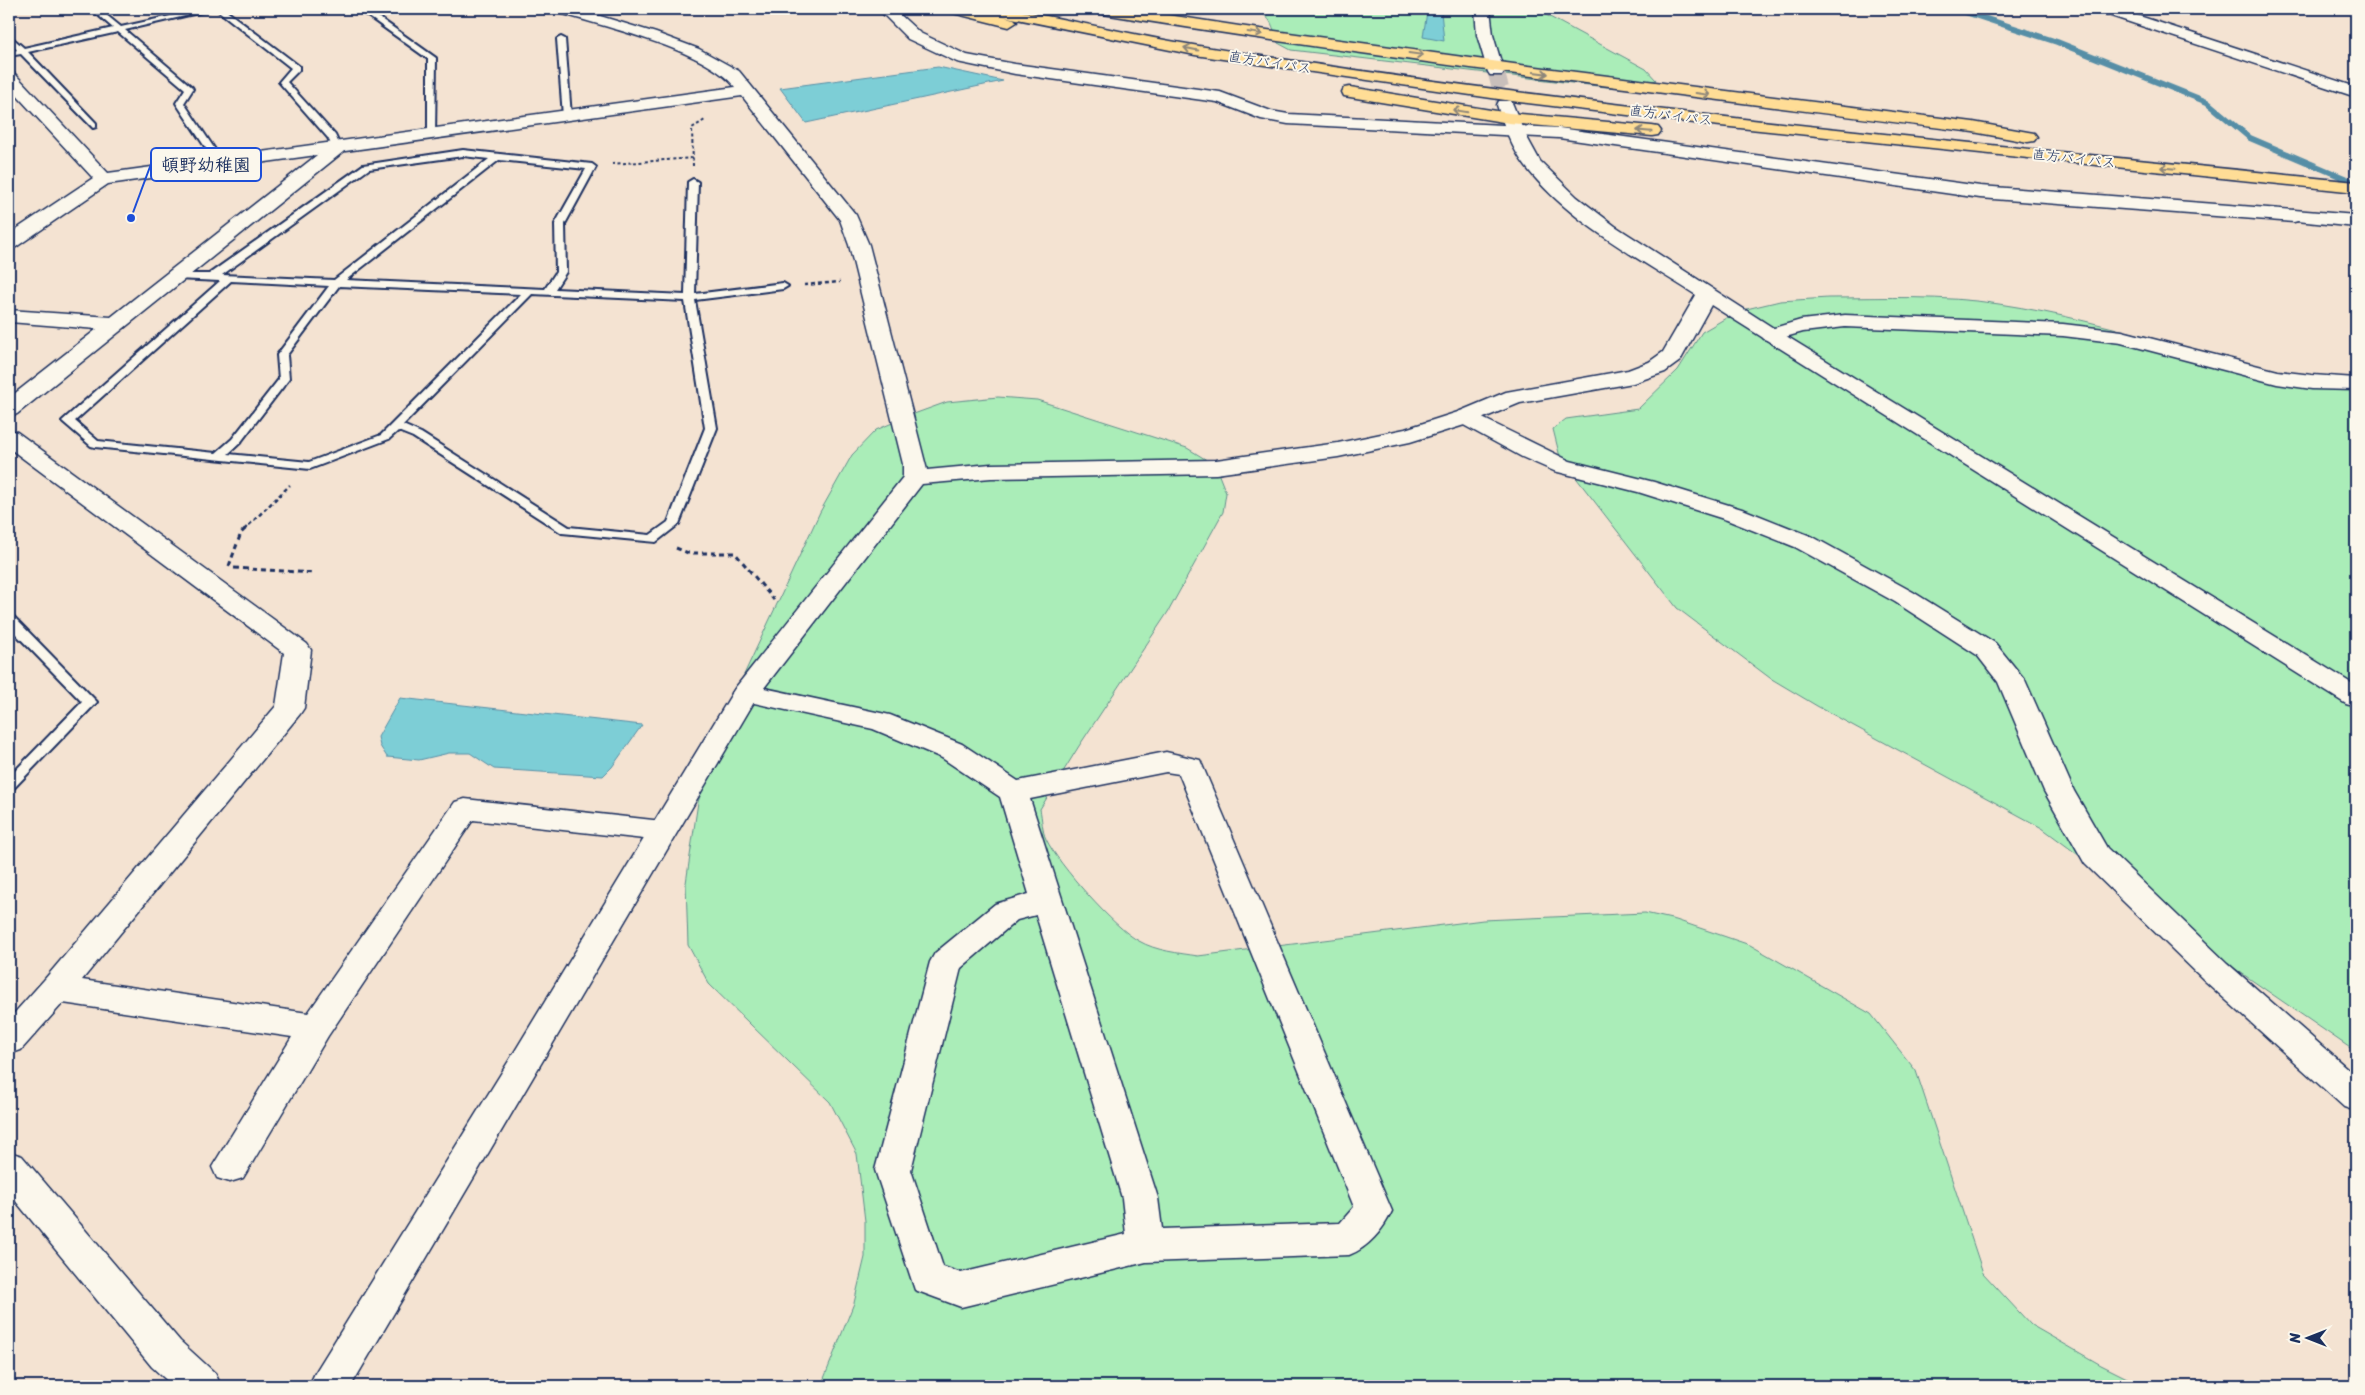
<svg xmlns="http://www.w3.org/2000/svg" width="2365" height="1395" viewBox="0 0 2365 1395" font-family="Sriracha,'Klee One',sans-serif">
	<rect width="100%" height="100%" fill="#f4e3d2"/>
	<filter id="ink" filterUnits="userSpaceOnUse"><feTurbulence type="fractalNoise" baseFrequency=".02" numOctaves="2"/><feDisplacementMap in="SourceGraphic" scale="10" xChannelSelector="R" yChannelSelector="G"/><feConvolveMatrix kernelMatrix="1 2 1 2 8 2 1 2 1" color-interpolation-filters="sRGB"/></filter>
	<g filter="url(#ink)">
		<!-- green -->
		<g fill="#aaedb8" stroke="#628e8b">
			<path d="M1255,9h280l111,60 10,11 -29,8 -21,-1 -315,-37 -13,-7c-7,-19 -4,-23 -23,-34z"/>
			<path d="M1828,298c57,0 115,-3 171,6 120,18 236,64 357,81v667l-167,-115 -147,-109 -225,-122 -47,-28 -93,-70 -117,-151 -7,-28 13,-10 72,-10 40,-39 24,-38 36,-21 42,-10z"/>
			<path d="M998,397l39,3 150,48 28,17 11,28 -3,19 -55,100 -89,134 -39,63c2,9 2,22 6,30 12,25 69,90 93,102 17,10 40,12 59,15l285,-36 162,-7 31,7 74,25 121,69 45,57 67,202 48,52 70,40 42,21h-1322l33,-83 11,-46v-36l-8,-67 -27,-52 -121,-118 -21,-39 -2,-62 12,-81 36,-106 86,-184 32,-57 24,-25 35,-15 36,-13z"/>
		</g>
		<!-- water -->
		<g fill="#7dced6" stroke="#568ea6">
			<path d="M1427,12h14l3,29 -21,-4z"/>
			<path d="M938,67l65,14 -197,42 -26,-35z"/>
			<path d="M400,698l242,27 -30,42 -9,9 -109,-7 -24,-16h-21l-30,7 -32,-3 -7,-11 -2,-9z"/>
		</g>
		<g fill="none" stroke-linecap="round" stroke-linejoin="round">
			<!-- stream -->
			<path stroke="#568ea6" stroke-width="6" d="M1956,9l101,33 150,60 43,36 106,45"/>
			<!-- tertiary-tunnel -->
			<path stroke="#c9bfbb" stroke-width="17" stroke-dasharray="17 9" stroke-linecap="butt" d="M1496,72l9,33"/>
			<!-- service casing -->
			<g stroke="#1b2f5e" stroke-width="4">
				<g id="service">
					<path d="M91,9h8l22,18 81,-18h13l-90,21 67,57 1,2 -9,14 40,60 -1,2h-6l-41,-62 9,-14 -67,-57 -90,20 68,71v4l-3,1 -72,-74 -12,2v-4l8,-2 -8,-9v-6l15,13 89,-20z"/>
					<path d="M216,9h8l75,57v4l-12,12 48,53 6,13 -1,2h-6l-6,-12 -49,-56 12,-14z"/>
					<path d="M358,9h9l69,49 -1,79 -7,-2v-76z"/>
					<path d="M561,37l4,2 6,77 -4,3 -4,-3 -6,-77z"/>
					<path d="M463,150l129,14 4,3 -31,57 1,48 -11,17 130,6 3,-113 5,-3 5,3 -3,112 88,-11 5,3 -5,3 -88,11 22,128 -38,96 -23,18 -94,-9 -149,-96 -15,-6 -9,8 -79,30 -215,-22 -4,-1 -29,-25 158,-140 -44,-2 -5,-3 1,-2h37l154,-109zM463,156l26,3 -155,121 -112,-5 147,-106zM499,160l87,9 -31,55 1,48 -11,17 -199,-9zM231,281l98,5 -52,69 2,24 -47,60 -16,14 -118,-12 -23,-20zM339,286l182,8 -140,141 -72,27 -81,-8 12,-11 49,-64 -2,-24zM532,294l153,7 20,127 -37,94 -18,13 -81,-8 -148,-94 -18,-8z"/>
					<path d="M9,616l5,1 83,85 -83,86 -5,2v-13l73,-75 -73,-75z"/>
				</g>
			</g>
			<!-- minor casing -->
			<g stroke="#1b2f5e" stroke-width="3">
				<g id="minor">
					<path d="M878,9h16l26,24 47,22 48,9 205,28 51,19 17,3 271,14 421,58 314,24 7,2 2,4 -2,4 -7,2 -314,-24 -421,-60 -271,-14 -27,-5 -44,-17 -202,-28 -58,-12 -49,-23z"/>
					<path d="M2096,9h22l238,78v10l-257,-85z"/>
					<path d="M337,143l6,1 3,4 -3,4 -326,262 -8,2v-18l88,-69 -88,-7v-12l102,7 220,-173z"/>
					<path d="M1845,315l218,9 59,7 156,40 34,4 44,3v12l-44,-1 -35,-5 -156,-41 -58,-7 -218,-9 -42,5 -32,9 -7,-2 -3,-4 3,-4 37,-11z"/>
					<path d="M1466,410l104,51 84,21 91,28 68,27 100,55 82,51 30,37 49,111 33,57 120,115 129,113v35l-12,-4 -139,-126 -120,-117 -41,-73 -46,-109 -21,-27 -82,-53 -100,-55 -68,-27 -89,-28 -84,-21 -32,-14 -64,-35 -3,-5 3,-5z"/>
					<path d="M9,430l8,2 290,212 4,6 -7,58 -4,6 -218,266 226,33 147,-211 10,-3 197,22 11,3 4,7 -4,7 -11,3 -189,-21 -145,216 -85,142 -13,4 -13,-4 -5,-11 80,-130 -229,-34 -42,47 -12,4v-35l35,-39 232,-274 8,-53 -275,-205z"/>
					<path d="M746,684l144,31 72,29 56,37 148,-29 34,8 192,451c-9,19 -24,37 -43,44l-203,7 -185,45 -46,-17 -40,-120 55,-208 5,-9 60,-49 34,-10 -29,-97 -58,-39 -69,-29 -137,-30 -4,-6 4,-6zM1166,772l13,2 175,433 -14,16 -178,6 -4,-31 -128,-399zM1036,915l86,283 4,36 -165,39 -18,-6 -32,-97 50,-202 56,-48z"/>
				</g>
			</g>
			<!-- tertiary casing -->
			<g stroke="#1b2f5e" stroke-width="3">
				<g id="tertiary">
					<path d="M554,9h23l79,24 43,16 40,22 117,144 13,30 58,225 64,-6 225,-4 122,-17 67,-14 53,-17 48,-20 122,-22 21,-8 14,-10 33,-57c-58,-37 -127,-73 -170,-128 -14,-18 -22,-41 -29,-62l2,-4h12l2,4 10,25 17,31 37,36 38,29 163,105 578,355v21l-10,-3 -635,-399 -31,56 -15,11 -32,11 -113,20 -46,19 -64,20 -72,15 -122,17 -225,4 -69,6 -165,213 -406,689h-42l6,-13 200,-322 221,-364 167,-210v-13l-54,-219 -9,-25 -98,-124 -634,88 -92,63 -7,2v-15l84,-56 -84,-91v-15l6,2 93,99 627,-86c-30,-38 -131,-60 -178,-75z"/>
					<path d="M1475,9h15l3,26 11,37 -2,3h-12l-2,-3 -11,-37z"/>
					<path d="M2294,210l62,5v12l-69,-7 -2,-4 2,-4z"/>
					<path d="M9,1152l13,4 158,185 35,32 6,13h-48l-21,-19 -143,-174z"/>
				</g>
			</g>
			<!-- trunk casing -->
			<g stroke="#1b2f5e" stroke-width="3">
				<g id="trunk">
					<path d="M947,9h25l13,3 -1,-3h28c63,12 125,27 187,37 384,63 771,96 1157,136v10l-645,-67 -192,-23 -324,-47 -193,-39 12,3 3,3 -8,5 -60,-15z"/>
					<path d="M1095,9h35l109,17 282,39 452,57 55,10 6,1 3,4 -3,4 -6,1 -55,-10c-290,-37 -581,-71 -870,-118z"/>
					<path d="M1350,87l159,26 143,13 6,1 3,4 -3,4 -6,1 -143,-13 -165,-27 -2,-4 2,-4z"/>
				</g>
			</g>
			<!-- path-far2 -->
			<g stroke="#1b2f5e" stroke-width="2" stroke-dasharray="3 2.5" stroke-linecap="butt">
				<path d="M612,164l81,-6"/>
				<path d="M693,166l-1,-38 13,-8"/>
			</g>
			<!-- path-far1 -->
			<g stroke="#1b2f5e" stroke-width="2.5" stroke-dasharray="4 3" stroke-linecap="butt">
				<path d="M804,285l36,-3"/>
				<path d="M244,530l46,-45"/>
			</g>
			<!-- path -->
			<g stroke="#1b2f5e" stroke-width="3" stroke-dasharray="5 4" stroke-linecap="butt">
				<path d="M676,548l12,5h47l39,47"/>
				<path d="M229,566l12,-33 5,-5"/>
				<path d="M234,568l80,5"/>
			</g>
			<!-- service -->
			<use href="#service" fill="#fbf7ec" fill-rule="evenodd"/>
			<!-- minor -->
			<use href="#minor" fill="#fbf7ec" fill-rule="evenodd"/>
			<!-- tertiary -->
			<use href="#tertiary" fill="#fbf7ec" fill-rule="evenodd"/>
			<!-- trunk -->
			<use href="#trunk" fill="#ffdd96" fill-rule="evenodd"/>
		</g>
		<!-- one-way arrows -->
		<defs><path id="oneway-shaft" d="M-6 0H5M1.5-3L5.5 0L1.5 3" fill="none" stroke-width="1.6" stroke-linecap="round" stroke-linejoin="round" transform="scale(1.25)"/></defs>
		<g stroke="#8d867a">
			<use href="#oneway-shaft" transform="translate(1255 33) rotate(8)"/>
			<use href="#oneway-shaft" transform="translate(1191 49) rotate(-169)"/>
			<use href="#oneway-shaft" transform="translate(1416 54) rotate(8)"/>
			<use href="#oneway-shaft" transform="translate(1541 73) rotate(7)"/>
			<use href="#oneway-shaft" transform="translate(1703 94) rotate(8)"/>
			<use href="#oneway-shaft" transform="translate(1460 111) rotate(-171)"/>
			<use href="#oneway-shaft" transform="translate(1644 131) rotate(-175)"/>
			<use href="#oneway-shaft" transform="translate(2168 168) rotate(-175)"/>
		</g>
	</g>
	<g text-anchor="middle" stroke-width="4" stroke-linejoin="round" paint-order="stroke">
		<!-- far-street labels -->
		<g font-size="14" fill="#1b2f5e" stroke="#fbf7ec">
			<text transform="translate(1270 62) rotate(9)" y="5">直方バイパス</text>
			<text transform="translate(1671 115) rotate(7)" y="5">直方バイパス</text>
			<text transform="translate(2074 158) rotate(6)" y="5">直方バイパス</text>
		</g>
	</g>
	<!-- callouts -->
	<path fill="none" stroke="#1d4ed8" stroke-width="2" d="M131 218L151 164"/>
	<circle fill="#1d4ed8" stroke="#fbf7ec" stroke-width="2" cx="131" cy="218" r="5"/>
	<rect fill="#fbf7ec" stroke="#1d4ed8" stroke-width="2" x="151" y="148" width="110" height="33" rx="5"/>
	<g font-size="18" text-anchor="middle" font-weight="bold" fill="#1b2f5e">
		<text x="206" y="171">頓野幼稚園</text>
	</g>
	<!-- margin -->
	<rect width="2365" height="1395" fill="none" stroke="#fbf7ec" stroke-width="30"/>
	<rect x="15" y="15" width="2335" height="1365" fill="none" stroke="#1b2f5e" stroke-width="2" filter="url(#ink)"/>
	<!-- north arrow -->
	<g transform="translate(2308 1338) rotate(270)" stroke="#fbf7ec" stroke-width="4" paint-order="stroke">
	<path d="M0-4L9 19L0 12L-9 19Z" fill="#1b2f5e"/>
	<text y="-8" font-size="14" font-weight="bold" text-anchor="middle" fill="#1b2f5e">N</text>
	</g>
</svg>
